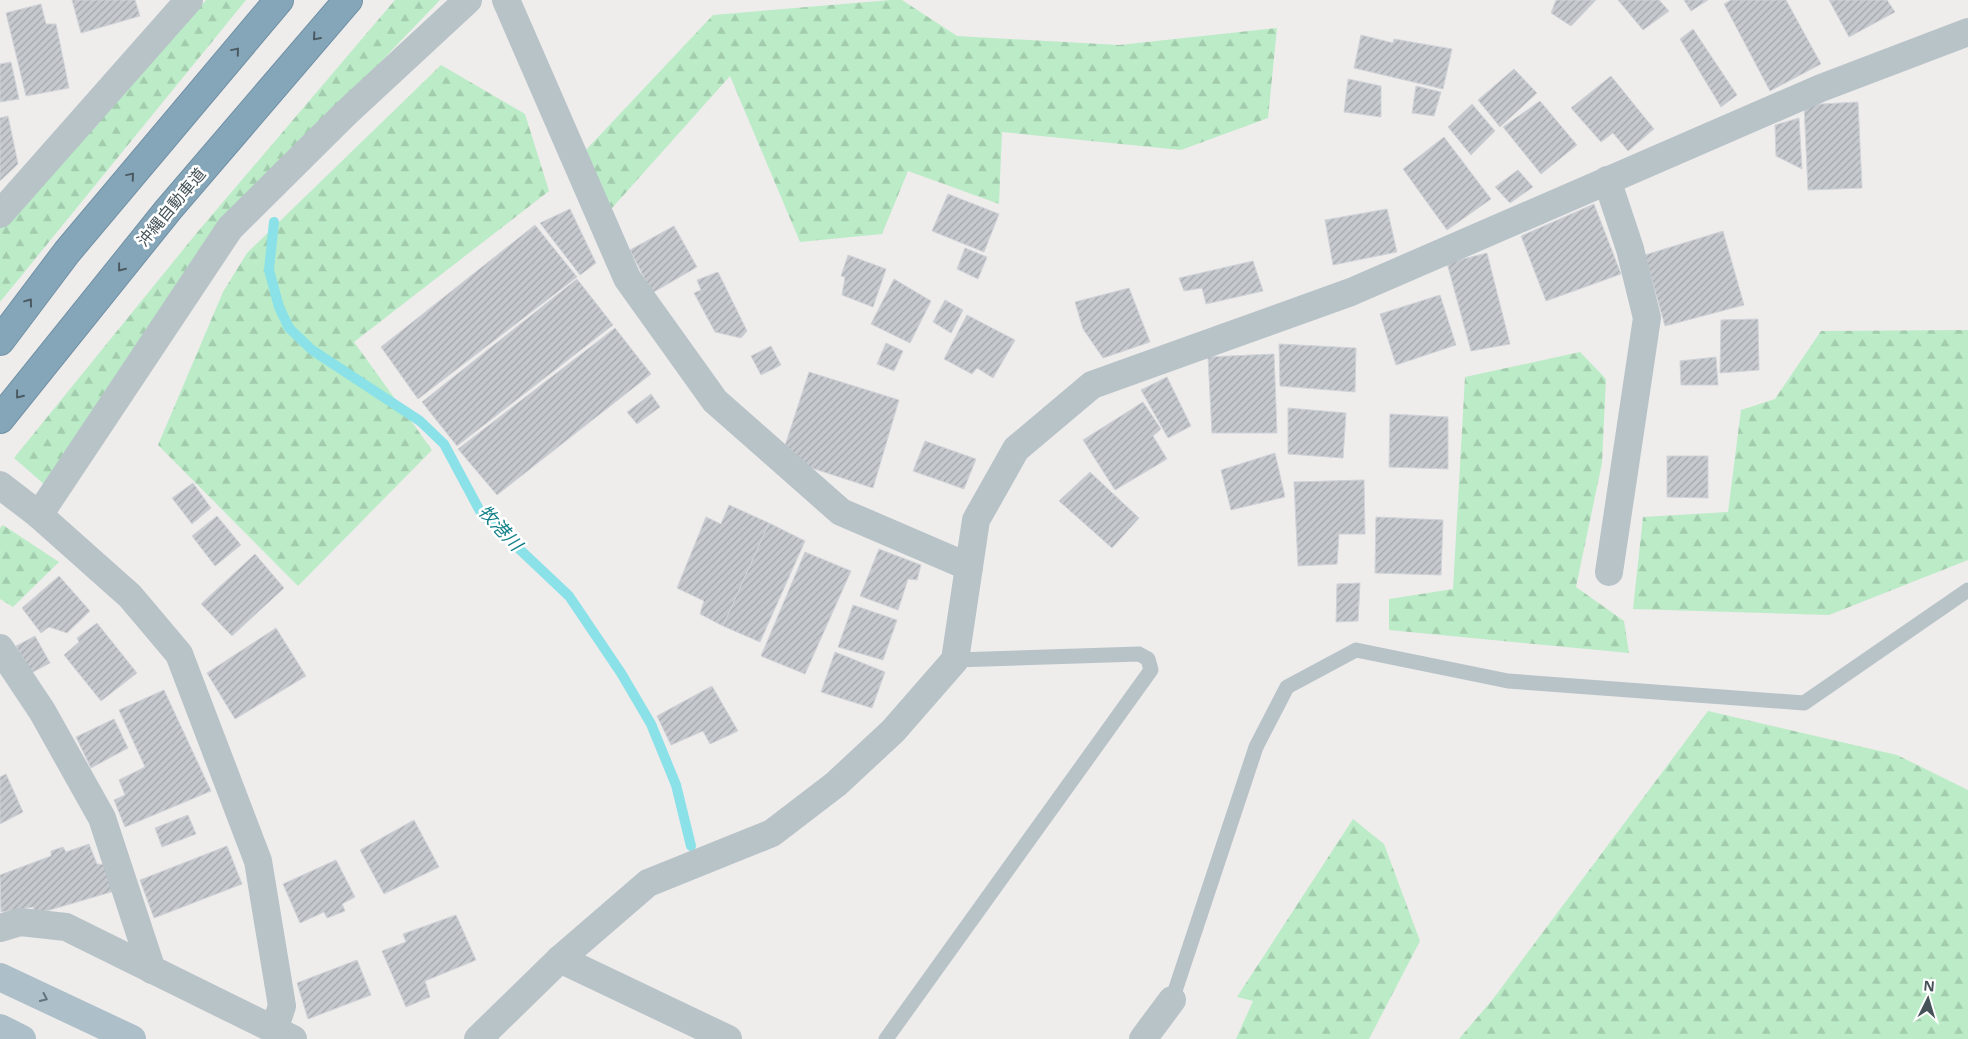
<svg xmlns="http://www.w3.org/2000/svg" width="1968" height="1039" viewBox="0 0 1968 1039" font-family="'Noto Sans','Noto Sans JP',sans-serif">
	<defs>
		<pattern id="forest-firs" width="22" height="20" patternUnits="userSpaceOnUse" patternTransform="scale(1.25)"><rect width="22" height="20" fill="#bbecc7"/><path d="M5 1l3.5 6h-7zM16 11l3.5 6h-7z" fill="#a2ccad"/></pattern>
		<pattern id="building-hatch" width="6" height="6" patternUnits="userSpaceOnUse" patternTransform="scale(1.25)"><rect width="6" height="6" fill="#c6cacf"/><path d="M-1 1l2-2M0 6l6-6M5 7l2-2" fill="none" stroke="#a3a7ab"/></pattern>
	</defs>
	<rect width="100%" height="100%" fill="#efecec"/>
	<!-- forest -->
	<g fill="url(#forest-firs)">
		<path d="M206,0h40l-246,302v-76z"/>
		<path d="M395,0h45l-233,243 -162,242 -31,-27 181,-223z"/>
		<path d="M891,0h11l55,36 162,9 158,-17 -9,90 -87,32 -179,-18 -3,72 -91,-33 -26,63 -82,8 -70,-166 -126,141 -20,-65 129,-137z"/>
		<path d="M441,65l84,49 24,77 -195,151 78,108 -134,136 -140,-141 65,-153 24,-39z"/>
		<path d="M1968,330v230l-139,55 -196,-6 10,-92 85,-5 13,-102 34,-11 46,-68z"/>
		<path d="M1580,352l26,27 -4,84 -26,124 48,34 5,32 -240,-23v-31l64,-10 12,-212z"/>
		<path d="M3,525l56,37 -46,45 -13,-8v-71z"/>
		<path d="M1708,711l189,44 71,35v249h-509l34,-40z"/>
		<path d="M1353,819l31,25 36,97 -51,98h-133l17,-38 -16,-4z"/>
	</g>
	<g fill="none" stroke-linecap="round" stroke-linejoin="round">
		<!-- stream -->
		<path stroke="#8ae1e7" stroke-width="10" d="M274,222l-5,48 10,37 10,21 23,22 108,71 24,23 37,69 88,83 52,77 30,51 25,61 15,61"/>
	</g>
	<!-- building -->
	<g fill="url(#building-hatch)" stroke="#d0d3d8">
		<path d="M72,0h63l5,16 -59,17z"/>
		<path d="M1556,0h40l-25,26 -20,-13z"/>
		<path d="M1618,0h41l10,11 -26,19z"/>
		<path d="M1684,0h24l-17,11z"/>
		<path d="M1731,0h55l35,64 -51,27 -46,-87z"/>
		<path d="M1829,0h58l8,12 -46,25z"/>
		<path d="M41,4l5,20h10l13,64 -43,8 -20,-83z"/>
		<path d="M1693,29l44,66 -16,12 -41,-68z"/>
		<path d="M1361,35l32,8 1,-4 58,10 -9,40 -89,-21z"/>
		<path d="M11,62l8,37 -19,3v-38z"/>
		<path d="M1514,69l23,24 -37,34 -22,-27z"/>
		<path d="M1611,76l43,53 -26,22 -15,-18 -12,9 -30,-34z"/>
		<path d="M1348,79l33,7v31l-37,-5z"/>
		<path d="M1416,86l25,6 -7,24 -22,-3z"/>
		<path d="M1540,101l37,44 -36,29 -38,-47z"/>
		<path d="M1858,102l4,86 -54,2 -4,-85z"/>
		<path d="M1472,104l23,27 -24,24 -23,-28z"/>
		<path d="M8,116l10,48 -18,17v-63z"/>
		<path d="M1799,118l3,51 -26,-13 -1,-31z"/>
		<path d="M1444,137l47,62 -44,31 -44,-61z"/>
		<path d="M1518,170l15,17 -23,16 -15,-16z"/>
		<path d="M948,194l51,20 -15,38 -52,-21z"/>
		<path d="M1594,204l27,70 -75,27 -25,-65z"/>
		<path d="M570,209l26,54 -16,12 -40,-52z"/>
		<path d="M1387,209l10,43 -64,13 -8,-45z"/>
		<path d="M535,225l42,52 -159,122 -37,-52z"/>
		<path d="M674,226l23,41 -45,26 -22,-43z"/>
		<path d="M1723,231l21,74 -79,21 -20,-71z"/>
		<path d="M965,248l22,9 -9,22 -21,-10z"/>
		<path d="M1487,253l23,91 -39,7 -24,-88z"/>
		<path d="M848,255l38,14 -13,38 -31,-12 3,-18 -4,-1z"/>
		<path d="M1253,261l10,30 -57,13 -4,-16 -18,3 -5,-13z"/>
		<path d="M718,272l29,59 -6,7 -26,-6 -21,-39 7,-3 -4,-10z"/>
		<path d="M577,279l36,46 -156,121 -35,-44z"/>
		<path d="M894,279l37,22 -21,42 -39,-19z"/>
		<path d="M1129,288l21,54 -47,16 -20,-29 -8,-27z"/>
		<path d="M1440,295l16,50 -60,20 -16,-51z"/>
		<path d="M945,300l18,10 -12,23 -18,-11z"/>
		<path d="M967,315l48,25 -22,38 -16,-10 -5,6 -28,-15z"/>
		<path d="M1758,319l1,51 -39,3 1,-53z"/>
		<path d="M615,328l36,46 -154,121 -39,-46z"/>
		<path d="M886,343l17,8 -9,20 -17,-7z"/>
		<path d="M1279,344l77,4 -1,44 -75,-6z"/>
		<path d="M771,346l10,19 -20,10 -10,-19z"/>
		<path d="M1274,354l3,79h-65l-4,-76z"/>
		<path d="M1716,357l2,28h-37l-1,-24z"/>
		<path d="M809,372l90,28 -26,88 -92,-30z"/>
		<path d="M1167,377l24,49 -23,12 -27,-48z"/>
		<path d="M651,394l9,13 -23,17 -10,-12z"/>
		<path d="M1143,402l18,27 -8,7 14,23 -52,31 -32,-50z"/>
		<path d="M1288,408l58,5 -3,45 -55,-4z"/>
		<path d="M1390,414l58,3v52l-59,-2z"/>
		<path d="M925,441l51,18 -12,30 -51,-18z"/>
		<path d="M1275,453l10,44 -54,13 -10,-40z"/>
		<path d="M1667,456h41v42l-41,-1z"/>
		<path d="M1090,472l49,46 -27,30 -53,-47z"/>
		<path d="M1364,480l1,54h-26l-2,30 -39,2 -4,-84z"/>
		<path d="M193,483l18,25 -19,16 -20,-26z"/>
		<path d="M729,505l40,18 -46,103 -23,-12 4,-13 -27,-13 29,-71 15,7z"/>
		<path d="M217,516l24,29 -26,21 -23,-30z"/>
		<path d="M1376,517l67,3 -2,55 -66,-2z"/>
		<path d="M769,523l36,18 -45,101 -37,-16z"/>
		<path d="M879,549l42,16 -4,15 -9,-1 -10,31 -38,-14z"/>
		<path d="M805,552l46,19 -46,103 -44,-18z"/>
		<path d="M255,554l29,34 -52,48 -31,-32z"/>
		<path d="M59,576l31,35 -23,22 -18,-6 -8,6 -19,-25z"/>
		<path d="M1360,583l-2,38 -22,1 1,-38z"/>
		<path d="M853,605l44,15 -14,40 -45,-13z"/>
		<path d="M97,623l40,50 -36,28 -37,-46 15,-13 -2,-4z"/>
		<path d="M276,628l30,48 -71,43 -28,-46z"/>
		<path d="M35,636l15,27 -19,10 -15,-27z"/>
		<path d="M835,652l50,20 -13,36 -51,-16z"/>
		<path d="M712,686l26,45 -28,13 -7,-13 -32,14 -14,-29z"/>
		<path d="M164,690l47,101 -86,36 -11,-27 11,-5 -6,-15 26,-13 -26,-57z"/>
		<path d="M114,719l14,29 -37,20 -15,-31z"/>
		<path d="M6,774l17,38 -23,12v-47z"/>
		<path d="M188,815l8,19 -34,13 -7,-19z"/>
		<path d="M414,820l25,47 -55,27 -24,-44z"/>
		<path d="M89,844l8,20 12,1 9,25 -82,24 -3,-7 -32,5 -1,-37 51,-19v-5l12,-4 3,5z"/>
		<path d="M227,846l15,38 -88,34 -14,-38z"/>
		<path d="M336,860l19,37 -13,7 3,7 -18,7 -3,-6 -24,11 -17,-39z"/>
		<path d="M456,915l20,45 -51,21 5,16 -24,10 -24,-56 24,-9 -3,-8z"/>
		<path d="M357,960l14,35 -63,24 -11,-36z"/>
	</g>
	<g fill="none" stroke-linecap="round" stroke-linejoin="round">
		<!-- motorway casing -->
		<g stroke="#7191a5" stroke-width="30">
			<g id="motorway">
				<path d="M0,341l67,-89 212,-252"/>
				<path d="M0,419l168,-209 180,-210"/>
			</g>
		</g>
		<!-- service -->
		<g stroke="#b8c3c8" stroke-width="15">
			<path d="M1172,1000l84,-253 31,-60 69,-37 152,31 296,22 164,-113"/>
			<path d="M886,1039l265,-369 -3,-11 -9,-5 -184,6"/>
		</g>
		<!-- minor -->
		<g stroke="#b8c3c8" stroke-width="28">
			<path d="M506,0l121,278 88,123 126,111 128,55"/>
			<path d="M1607,180l23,69 17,69 -38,254"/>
			<path d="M0,214l189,-214"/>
			<path d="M0,485l39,30 91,81 49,58 79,207 24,145 -8,24"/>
			<path d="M39,515l191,-287 115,-114 123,-114"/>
			<path d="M0,648l42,63 60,107 50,152"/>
			<path d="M0,928l20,-6 46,5 227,112"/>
			<path d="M560,959l168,80"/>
			<path d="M478,1039l82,-80 88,-76 124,-50 64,-49 57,-53 62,-71 21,-140 40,-71 76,-64 259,-93 470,-204 147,-56"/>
			<path d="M1143,1039l29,-39"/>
		</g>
		<!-- primary -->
		<g stroke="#adc0ca" stroke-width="28">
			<path d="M0,977l132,62"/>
			<path d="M0,1028l22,11"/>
		</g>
		<!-- motorway -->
		<use href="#motorway" stroke="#85a6b9" stroke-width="28"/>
	</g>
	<!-- one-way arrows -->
	<defs><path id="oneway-chevron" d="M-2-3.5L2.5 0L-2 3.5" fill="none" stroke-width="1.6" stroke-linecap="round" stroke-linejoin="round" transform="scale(1.25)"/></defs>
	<g stroke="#4b5a62">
		<use href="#oneway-chevron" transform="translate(316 37) rotate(131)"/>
		<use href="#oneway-chevron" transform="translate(236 51) rotate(-50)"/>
		<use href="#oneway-chevron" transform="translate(131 176) rotate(-50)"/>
		<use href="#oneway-chevron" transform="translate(121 268) rotate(129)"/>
		<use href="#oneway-chevron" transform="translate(29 302) rotate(-53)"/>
		<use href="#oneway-chevron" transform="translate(19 395) rotate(129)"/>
	</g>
	<use stroke="#64737a" href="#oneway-chevron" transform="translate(44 998) rotate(25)"/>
	<g text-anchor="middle" stroke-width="5" stroke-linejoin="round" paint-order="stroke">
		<!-- street labels -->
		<g font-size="16" fill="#455258" stroke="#fff">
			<text transform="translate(171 207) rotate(-50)" y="6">沖縄自動車道</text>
		</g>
		<!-- water labels -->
		<g font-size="18" font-style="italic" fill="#138189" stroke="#fff">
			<text transform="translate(500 528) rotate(47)" y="6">牧港川</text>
		</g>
	</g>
	<!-- north arrow -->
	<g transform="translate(1928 999) rotate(5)" stroke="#ffffff" stroke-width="4" paint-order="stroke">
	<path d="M0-4L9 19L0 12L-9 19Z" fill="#455258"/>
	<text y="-8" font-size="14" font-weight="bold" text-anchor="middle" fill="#455258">N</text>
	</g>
</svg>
